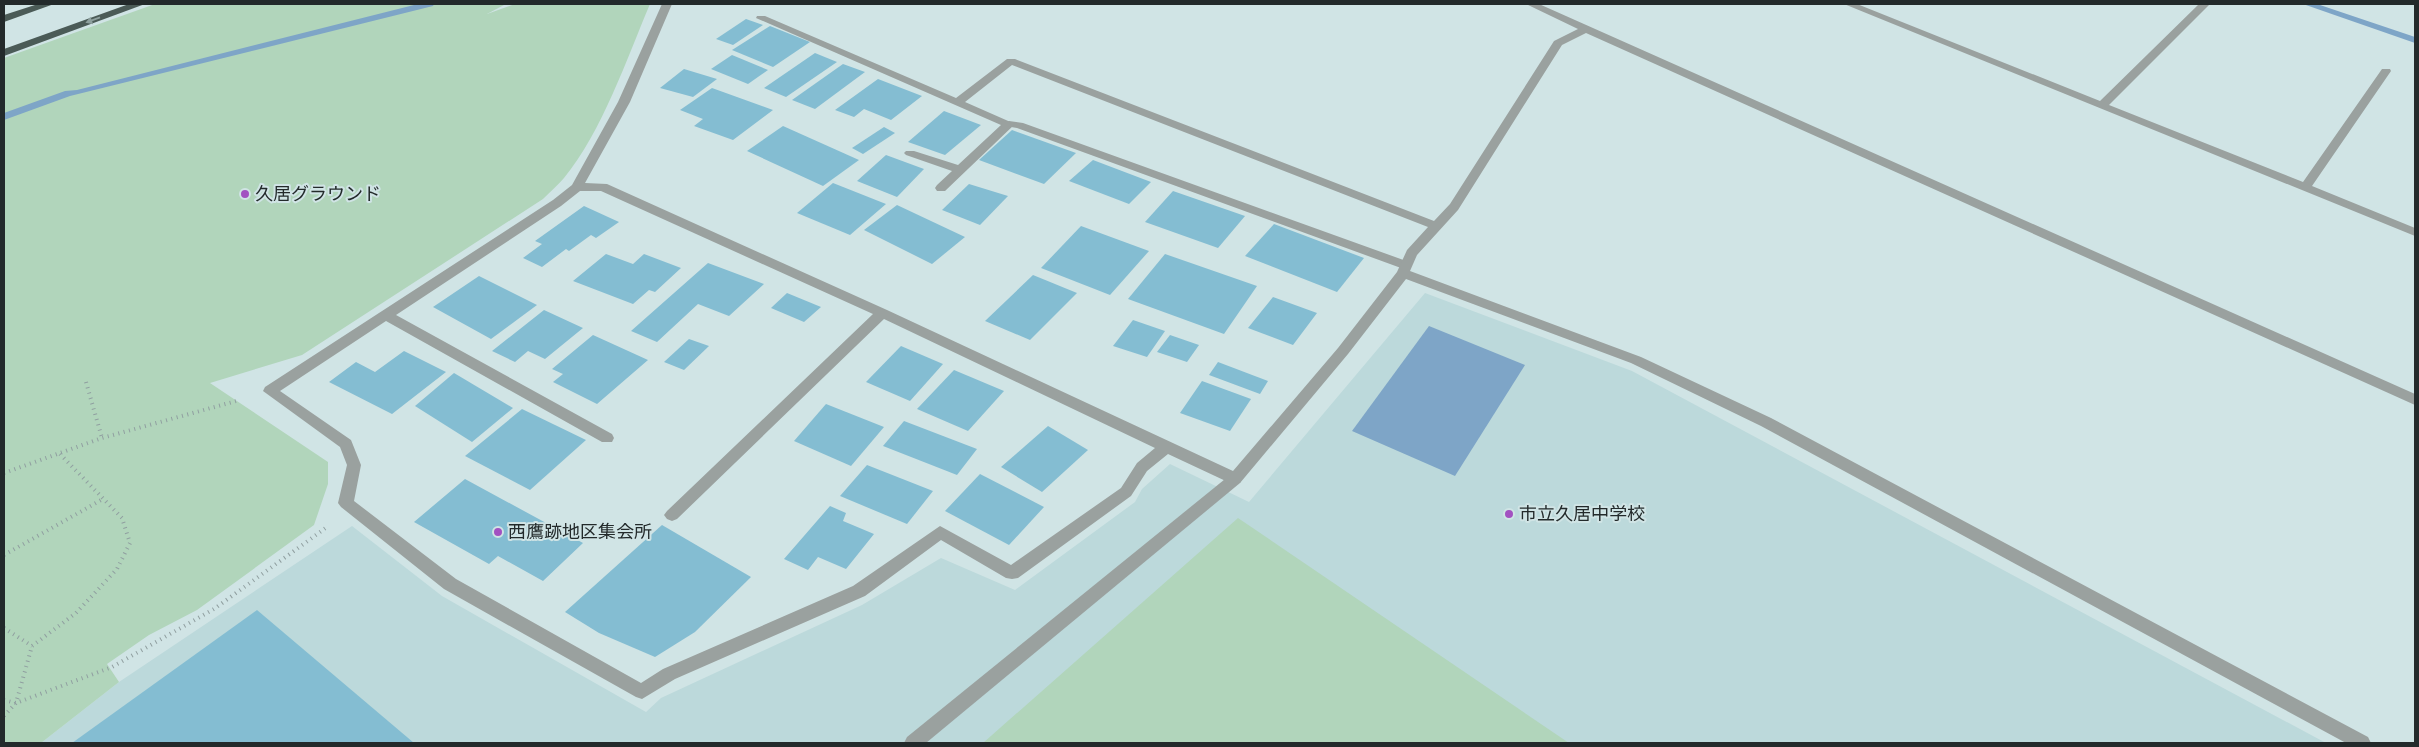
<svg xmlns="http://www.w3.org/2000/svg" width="2419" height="747" viewBox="0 0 2419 747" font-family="Karla,'Noto Sans JP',sans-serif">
	<rect width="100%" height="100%" fill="#d0e4e5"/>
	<!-- built -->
	<path fill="#bcd9db" d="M1425,293l207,78 694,372h-2285l78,-61 233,-156 90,70 204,116 15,-14 201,-93 79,-47 74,32 120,-88 7,-13 28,-25 79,38z"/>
	<!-- green -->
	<g fill="#b1d5bb">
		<path d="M155,4l349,1 -17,9 28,-10h135c-23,54 -48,128 -86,174 -6,7 -14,14 -21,21l-241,156 -92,28 118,79v22l-14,41 -117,85 -48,25 -42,29 12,18 -78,61h-37v-685z"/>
		<path d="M1238,518l331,225h-586z"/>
	</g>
	<!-- water -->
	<path fill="#7ea5c7" d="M1429,326l96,39 -70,111 -103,-45z"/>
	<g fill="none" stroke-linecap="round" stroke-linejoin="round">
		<!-- stream -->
		<g fill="#7ea5c7" fill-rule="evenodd">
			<path d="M418,4h16l-1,2 -363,90 -66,24v-7l61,-22 12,-1z"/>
			<path d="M2303,4h14l98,33v6z"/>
		</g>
	</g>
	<!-- building -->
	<g fill="#84bdd2">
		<path d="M746,19l17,6 -30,20 -17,-6z"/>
		<path d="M770,26l40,16 -37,25 -41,-17z"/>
		<path d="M815,53l22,9 -51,35 -22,-9z"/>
		<path d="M732,55l36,15 -20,14 -37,-15z"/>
		<path d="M843,64l22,8 -50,37 -23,-9z"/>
		<path d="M684,69l33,10 -24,18 -33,-9z"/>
		<path d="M878,79l44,17 -31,24 -27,-11 -10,8 -19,-7z"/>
		<path d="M712,88l61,22 -40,30 -39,-14 9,-7 -23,-9z"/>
		<path d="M944,111l37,14 -36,30 -37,-13z"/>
		<path d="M783,126l76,34 -36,26 -76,-35z"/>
		<path d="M884,127l11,6 -32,21 -11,-6z"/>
		<path d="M1012,130l64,23 -32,31 -65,-24z"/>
		<path d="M886,155l38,14 -27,28 -40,-16z"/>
		<path d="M1093,160l58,22 -22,22 -60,-23z"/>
		<path d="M833,183l53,21 -36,31 -53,-22z"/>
		<path d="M969,184l39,12 -28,29 -38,-15z"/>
		<path d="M1173,191l72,25 -27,32 -73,-26z"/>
		<path d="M897,205l68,32 -33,27 -68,-34z"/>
		<path d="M584,206l35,16 -23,16 -5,-3 -22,16 -3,-2 -24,18 -19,-9 19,-14 -7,-3z"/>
		<path d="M1274,224l90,34 -27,34 -92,-36z"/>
		<path d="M1081,226l68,25 -39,44 -69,-27z"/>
		<path d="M606,254l27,10 11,-10 37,14 -26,24 -6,-2 -16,14 -60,-23z"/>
		<path d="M1165,254l92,32 -33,48 -96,-35z"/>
		<path d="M708,263l56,21 -35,32 -31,-12 -41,38 -26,-11z"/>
		<path d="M1033,275l44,18 -47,47 -45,-19z"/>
		<path d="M479,276l58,29 -46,34 -58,-32z"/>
		<path d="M787,293l34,14 -17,15 -33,-14z"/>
		<path d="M1273,297l44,16 -24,32 -45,-17z"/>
		<path d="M544,310l39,18 -38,31 -17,-8 -13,11 -23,-11z"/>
		<path d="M1133,320l32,11 -18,26 -34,-11z"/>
		<path d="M593,335l55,25 -51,44 -44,-22 10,-8 -11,-5z"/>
		<path d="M1170,335l29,10 -12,17 -30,-10z"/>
		<path d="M689,339l20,7 -25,24 -20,-8z"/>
		<path d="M901,346l42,18 -33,37 -44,-19z"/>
		<path d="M404,351l42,21 -54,42 -63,-32 27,-20 19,10z"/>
		<path d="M1218,362l50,19 -8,13 -51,-19z"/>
		<path d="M954,370l50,21 -36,40 -51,-22z"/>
		<path d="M454,373l59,35 -41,34 -57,-36z"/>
		<path d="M1202,381l49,18 -21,32 -50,-18z"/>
		<path d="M826,404l58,23 -33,39 -57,-25z"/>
		<path d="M522,409l64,31 -56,50 -65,-34z"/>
		<path d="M904,421l73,28 -20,26 -74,-29z"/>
		<path d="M1048,426l40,24 -46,42 -41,-25z"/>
		<path d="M867,465l66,26 -26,33 -67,-28z"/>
		<path d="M980,474l64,33 -35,38 -64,-34z"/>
		<path d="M465,479l118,64 -40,38 -45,-25 -9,8 -75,-42z"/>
		<path d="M830,506l16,7 -3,8 31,13 -28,35 -28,-12 -10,13 -24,-11z"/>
		<path d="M662,525l89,52 -56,55 -40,25 -56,-24 -34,-21z"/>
		<path d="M257,610l157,133h-342z"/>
	</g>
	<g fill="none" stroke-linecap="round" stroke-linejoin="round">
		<!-- path -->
		<g stroke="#909fa0" stroke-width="4" stroke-dasharray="1 4.5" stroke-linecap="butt">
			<path d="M86,382l16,56"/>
			<path d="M4,473l98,-35 138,-38"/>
			<path d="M4,555l99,-56"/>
			<path d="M4,628l28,18"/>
			<path d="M4,700l12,3 96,-36 102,-58 113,-82"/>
			<path d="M4,716l12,-13 16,-57 44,-33 41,-44 13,-26 -8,-25 -62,-64"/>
		</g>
		<!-- service -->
		<g fill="#9aa19f" fill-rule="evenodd">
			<path d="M1009,121l14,2 386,139 2,3 -6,4 -4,-1 -384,-140 -12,-2 -2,-2z"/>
			<path d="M1235,473l5,2 2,4 -2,4 -314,260h-22l3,-6 323,-262z"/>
		</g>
		<!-- minor -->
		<g fill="#9aa19f" fill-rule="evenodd">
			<path d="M662,4h10l-42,98 -45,81 22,1 280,126 346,161 105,-123 59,-76 10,-22 21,-23 -416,-162 -47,37 50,22 -70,67h-8l-2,-3 2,-3 15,-14 -46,-16 -2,-2 2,-2h8l44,14 43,-40 -245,-107 1,-2h8l191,82 51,-39h8l419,162 16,-17 104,-163 24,-12 -52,-25h13l876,390v11l-829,-372 -24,12 -104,165 -41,45 -7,16 231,86 130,61 597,319 3,6h-25l-585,-317 -130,-63 -225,-84 -58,75 -108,129h-10l-62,-29 -21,17 -16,25 -113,82 -6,1 -6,-1 -65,-38 -76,56 -190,83 -33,20 -6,-2 -192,-108 -103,-82 -3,-4 9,-38 -7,-18 -77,-56 2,-4 288,-187 19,-15 46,-83zM580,191h21l272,123 -206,197 -3,4 3,4 5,2 5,-2 207,-200 271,129 -18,15 -16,25 -110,77 -71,-39 -87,60 -190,83 -22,14 -185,-104 -102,-78 7,-36 -10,-25 -71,-49 106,-70 216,121h10l2,-4 -2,-4 -216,-119 165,-109z"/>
			<path d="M1844,4h13l243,97 99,-97h11l-101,101 194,77 79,-113h8l1,2 -79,115 103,42v8z"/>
		</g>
		<!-- motorway -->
		<g fill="#4b5b57" fill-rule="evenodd">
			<path d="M38,4h16l-50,18v-7z"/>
			<path d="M129,4h16l-141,52v-7z"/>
		</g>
	</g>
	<!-- one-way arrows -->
	<defs><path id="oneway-solid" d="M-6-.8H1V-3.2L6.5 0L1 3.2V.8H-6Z" transform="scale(1.25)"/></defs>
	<use fill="#8ea09e" href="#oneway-solid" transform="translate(93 20) rotate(160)"/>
	<!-- markers -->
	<g fill="#a251c1" stroke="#d0e4e5" stroke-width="2">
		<circle cx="245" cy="194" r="5"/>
		<circle cx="1509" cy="514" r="5"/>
		<circle cx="498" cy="532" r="5"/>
	</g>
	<g text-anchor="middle" stroke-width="4" stroke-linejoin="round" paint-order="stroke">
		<!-- poi labels -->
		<g font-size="18" fill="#232a2b" stroke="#d0e4e5" text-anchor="start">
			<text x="255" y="200">久居グラウンド</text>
			<text x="1519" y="520">市立久居中学校</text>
			<text x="508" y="538">西鷹跡地区集会所</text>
		</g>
	</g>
	<!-- border -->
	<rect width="2419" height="747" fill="none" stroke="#232a2b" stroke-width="10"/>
</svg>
